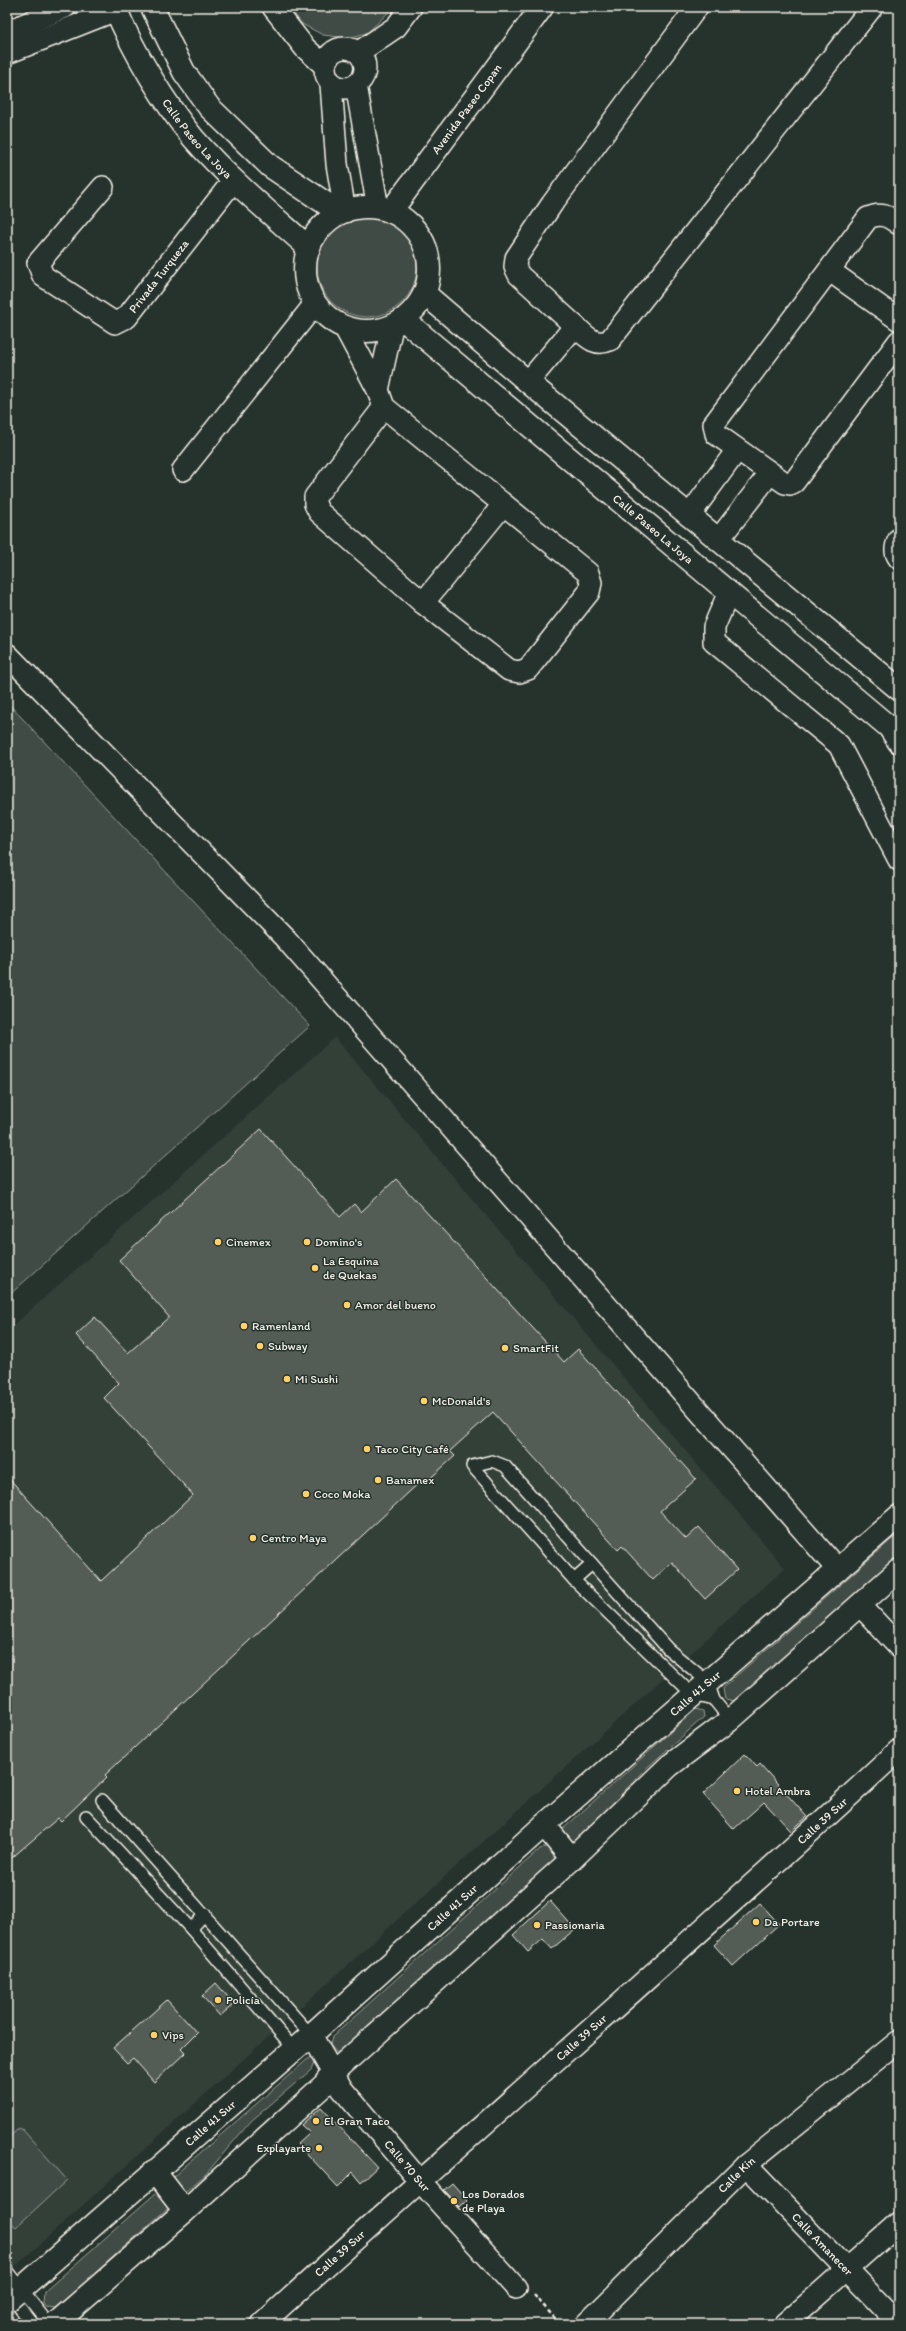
<svg xmlns="http://www.w3.org/2000/svg" width="906" height="2331" viewBox="0 0 906 2331" font-family="Itim,sans-serif">
	<rect width="100%" height="100%" fill="#26332d"/>
	<filter id="ink" filterUnits="userSpaceOnUse"><feTurbulence type="fractalNoise" baseFrequency=".025" numOctaves="2"/><feDisplacementMap in="SourceGraphic" scale="8" xChannelSelector="R" yChannelSelector="G"/><feConvolveMatrix kernelMatrix="1 2 1 2 8 2 1 2 1" color-interpolation-filters="sRGB"/></filter>
	<g filter="url(#ink)">
		<!-- built -->
		<path fill="#333f39" d="M335,1037l450,531 -778,706v-943z"/>
		<!-- green -->
		<g fill="#414b45" stroke="#9a9e96">
			<path d="M289,7h105l-27,26 -20,5 -24,-3 -21,-11z"/>
			<circle cx="367" cy="267" r="50"/>
			<path d="M7,702l303,324 -303,271z"/>
			<path d="M899,1533v23l-164,145 -10,-2 -2,-10 3,-4z"/>
			<path d="M696,1709l7,2 1,6 -62,55 -61,66 -8,5 -11,-10 1,-4z"/>
			<path d="M546,1847l6,3 3,10 -214,193 -5,-1 -6,-7 2,-8 208,-188z"/>
			<path d="M310,2057l5,4 -4,9 -60,51 -45,53 -20,17 -5,1 -8,-13 3,-5z"/>
			<path d="M19,2128l4,2 44,50 -51,47 -9,-8v-80z"/>
			<path d="M157,2192l13,14 -114,102 -10,-1 -3,-4 1,-11z"/>
		</g>
		<!-- building -->
		<g fill="#525c55" stroke="#f4f1e8">
			<path d="M261,1129l79,88 14,-13 7,8 35,-33 168,183 14,-13 118,130 -36,32 26,28 13,-12 38,43 -32,29 -33,-37 -19,18 -31,-34 -4,4 -125,-138 -43,39 5,5 -30,27 -3,-3 -317,295 2,2 -46,44 -3,-3 -51,44v-386l94,105 92,-86 -89,-97 15,-15 -43,-48 19,-18 33,36 41,-36 -50,-57z"/>
			<path d="M745,1754l12,13 3,-3 47,53 -16,14 -27,-29 -30,27 -31,-35z"/>
			<path d="M550,1901l25,28 -23,20 -9,-10 -15,13 -15,-17z"/>
			<path d="M760,1903l19,21 -46,42 -19,-21z"/>
			<path d="M216,1983l18,21 -14,12 -18,-20z"/>
			<path d="M167,2000l30,33 -16,16 4,4 -31,29 -21,-24 -6,5 -14,-15z"/>
			<path d="M321,2107l56,60 -16,15 -8,-10 -15,15 -40,-43 12,-11 -9,-8z"/>
			<path d="M452,2183l15,17 -7,7 -16,-17z"/>
		</g>
		<g fill="none" stroke-linecap="round" stroke-linejoin="round">
			<!-- service casing -->
			<g stroke="#f4f1e8" stroke-width="14">
				<g id="service">
					<path d="M574,1580l18,-16"/>
					<path d="M714,1700l-21,-5 -119,-115 -102,-114 20,-5 13,5 163,183 40,33 6,18 16,20"/>
					<path d="M102,1800l209,235"/>
					<path d="M86,1816l105,113 103,120"/>
					<path d="M191,1929l14,-15"/>
					<path d="M7,2271l42,53"/>
					<path d="M7,2312l9,12"/>
				</g>
			</g>
			<!-- minor casing -->
			<g stroke="#f4f1e8" stroke-width="24">
				<g id="minor">
					<path d="M273,7l32,41 19,17"/>
					<path d="M7,32l58,-25"/>
					<circle cx="345" cy="68" r="20"/>
					<path d="M359,52l37,-25 15,-20"/>
					<path d="M7,53l109,-43"/>
					<path d="M331,84l6,80 8,48"/>
					<path d="M356,85l22,123"/>
					<path id="s1" d="M103,187l-65,76 5,13 72,47 12,-6 106,-136"/>
					<path d="M899,224c-11,-8 -18,-12 -31,-6l-154,206 2,10 69,49 5,1 4,-2 105,-141"/>
					<path d="M830,271l69,49"/>
					<path d="M575,326c11,10 19,21 35,14l262,-333"/>
					<path d="M345,328l33,62 6,17 204,166 3,10 -2,9 -61,77 -9,3 -10,-2 -86,-67 -104,-91 -4,-8v-7l69,-90"/>
					<path d="M528,382l47,-56 -56,-51 -4,-8 1,-9 36,-54 145,-197"/>
					<path d="M378,390l14,-63"/>
					<path d="M183,470l131,-165"/>
					<path d="M689,516l48,-66"/>
					<path d="M719,539l51,-66"/>
					<path d="M899,539c-3,6 -5,13 0,19"/>
					<path d="M729,592l-15,35v15l125,103 60,115"/>
					<path d="M423,603l80,-98"/>
					<path d="M7,654l278,284 553,632"/>
					<path d="M860,1605l39,42"/>
					<path id="s2" d="M311,2035l31,54 78,92 96,107"/>
					<path id="s3" d="M746,2165l153,159"/>
					<path id="s4" d="M262,2324c211,-193 428,-379 637,-574"/>
					<path id="s5" d="M586,2324l160,-159 153,-124"/>
					<path d="M785,2324l114,-101"/>
				</g>
			</g>
			<!-- secondary casing -->
			<g stroke="#f4f1e8" stroke-width="25">
				<g id="secondary">
					<path id="s6" d="M115,7c16,41 51,99 79,132 35,40 76,74 115,109"/>
					<path d="M152,7l32,65 25,35 61,59 70,47"/>
					<circle cx="367" cy="269" r="62"/>
					<path id="s7" d="M391,211l151,-204"/>
					<path d="M424,293l104,89 371,307"/>
					<path id="s8" d="M404,320l485,407 10,15"/>
					<path d="M544,1825l28,34"/>
					<path d="M154,2171l31,40"/>
					<path id="s9" d="M7,2301l304,-266 233,-210 355,-309"/>
					<path d="M55,2324l130,-113 139,-126 9,-12 239,-214 97,-93 61,-46 169,-150"/>
				</g>
			</g>
			<!-- path -->
			<path stroke="#f4f1e8" stroke-width="2.5" stroke-dasharray="4 3" stroke-linecap="butt" d="M534,2295l26,29"/>
			<!-- service -->
			<use href="#service" stroke="#26332d" stroke-width="11"/>
			<!-- minor -->
			<use href="#minor" stroke="#26332d" stroke-width="21"/>
			<!-- secondary -->
			<use href="#secondary" stroke="#26332d" stroke-width="22"/>
		</g>
	</g>
	<!-- markers -->
	<g fill="#ffd166" stroke="#26332d" stroke-width="1.5">
		<circle cx="218" cy="1242" r="4"/>
		<circle cx="307" cy="1242" r="4"/>
		<circle cx="315" cy="1268" r="4"/>
		<circle cx="347" cy="1305" r="4"/>
		<circle cx="244" cy="1326" r="4"/>
		<circle cx="260" cy="1346" r="4"/>
		<circle cx="505" cy="1348" r="4"/>
		<circle cx="287" cy="1379" r="4"/>
		<circle cx="424" cy="1401" r="4"/>
		<circle cx="367" cy="1449" r="4"/>
		<circle cx="378" cy="1480" r="4"/>
		<circle cx="306" cy="1494" r="4"/>
		<circle cx="253" cy="1538" r="4"/>
		<circle cx="737" cy="1791" r="4"/>
		<circle cx="756" cy="1922" r="4"/>
		<circle cx="537" cy="1925" r="4"/>
		<circle cx="218" cy="2000" r="4"/>
		<circle cx="154" cy="2035" r="4"/>
		<circle cx="316" cy="2121" r="4"/>
		<circle cx="319" cy="2148" r="4"/>
		<circle cx="454" cy="2201" r="4"/>
	</g>
	<g text-anchor="middle" stroke-width="3" stroke-linejoin="round" paint-order="stroke">
		<!-- street labels -->
		<g font-size="12" fill="#f4f1e8" stroke="#26332d">
			<text dy="4" stroke="none"><textPath href="#s7" startOffset="127">Avenida Paseo Copan</textPath></text>
			<text dy="4" stroke="none"><textPath href="#s6" startOffset="156">Calle Paseo La Joya</textPath></text>
			<text dy="4" stroke="none"><textPath href="#s1" startOffset="265">Privada Turqueza</textPath></text>
			<text dy="4" stroke="none"><textPath href="#s8" startOffset="325">Calle Paseo La Joya</textPath></text>
			<text dy="4" stroke="none"><textPath href="#s9" startOffset="918">Calle 41 Sur</textPath></text>
			<text dy="4" stroke="none"><textPath href="#s4" startOffset="753">Calle 39 Sur</textPath></text>
			<text dy="4" stroke="none"><textPath href="#s9" startOffset="594">Calle 41 Sur</textPath></text>
			<text dy="4" stroke="none"><textPath href="#s4" startOffset="429">Calle 39 Sur</textPath></text>
			<text dy="4" stroke="none"><textPath href="#s9" startOffset="270">Calle 41 Sur</textPath></text>
			<text dy="4" stroke="none"><textPath href="#s2" startOffset="163">Calle 70 Sur</textPath></text>
			<text dy="4" stroke="none"><textPath href="#s5" startOffset="212">Calle Kin</textPath></text>
			<text dy="4" stroke="none"><textPath href="#s3" startOffset="110">Calle Amanecer</textPath></text>
			<text dy="4" stroke="none"><textPath href="#s4" startOffset="105">Calle 39 Sur</textPath></text>
		</g>
		<!-- poi labels -->
		<g font-size="12" fill="#f4f1e8" stroke="#26332d" text-anchor="start">
			<text x="226" y="1246">Cinemex</text>
			<text x="315" y="1246">Domino's</text>
			<text x="323" y="1265">La Esquina<tspan x="323" dy="14">de Quekas</tspan></text>
			<text x="355" y="1309">Amor del bueno</text>
			<text x="252" y="1330">Ramenland</text>
			<text x="268" y="1350">Subway</text>
			<text x="513" y="1352">SmartFit</text>
			<text x="295" y="1383">Mi Sushi</text>
			<text x="432" y="1405">McDonald's</text>
			<text x="375" y="1453">Taco City Café</text>
			<text x="386" y="1484">Banamex</text>
			<text x="314" y="1498">Coco Moka</text>
			<text x="261" y="1542">Centro Maya</text>
			<text x="745" y="1795">Hotel Ambra</text>
			<text x="764" y="1926">Da Portare</text>
			<text x="545" y="1929">Passionaria</text>
			<text x="226" y="2004">Policía</text>
			<text x="162" y="2039">Vips</text>
			<text x="324" y="2125">El Gran Taco</text>
			<text x="311" y="2152" text-anchor="end">Explayarte</text>
			<text x="462" y="2198">Los Dorados<tspan x="462" dy="14">de Playa</tspan></text>
		</g>
	</g>
	<!-- margin -->
	<rect width="906" height="2331" fill="none" stroke="#26332d" stroke-width="24"/>
	<rect x="12" y="12" width="882" height="2307" fill="none" stroke="#f4f1e8" stroke-width="1.5" filter="url(#ink)"/>
</svg>
